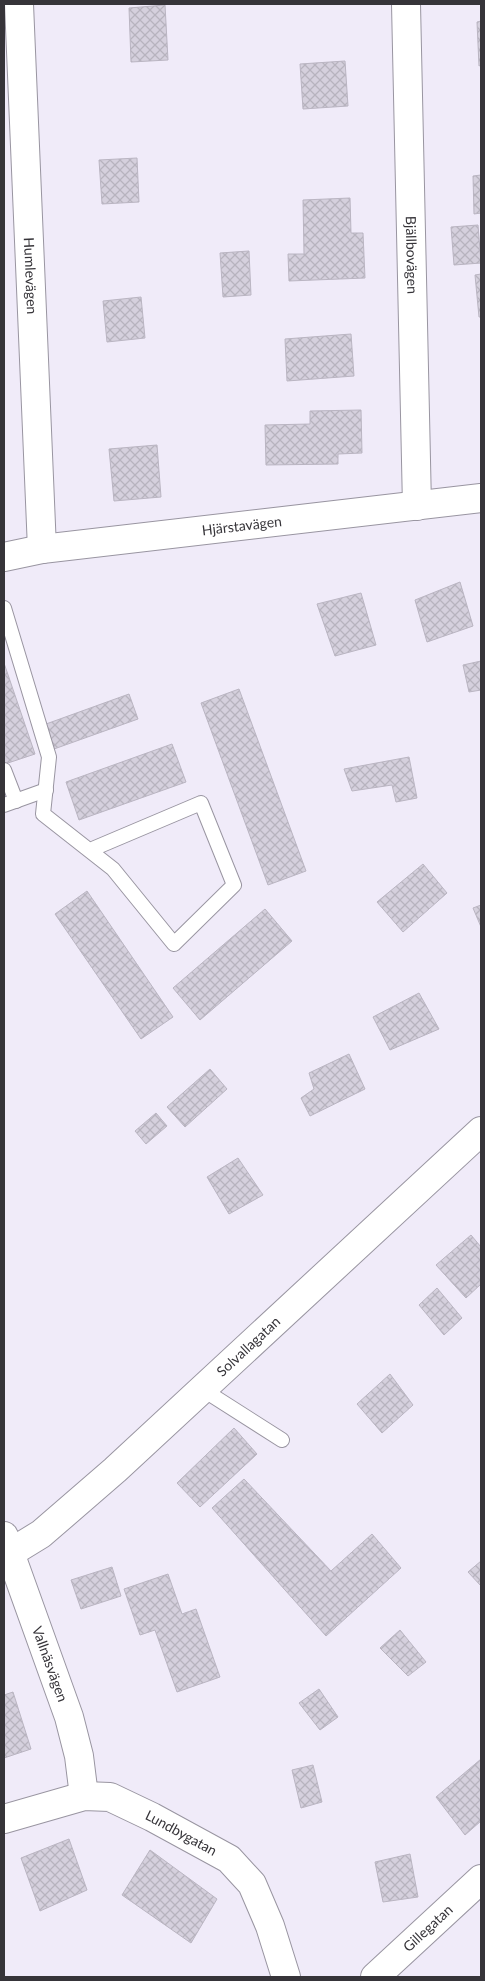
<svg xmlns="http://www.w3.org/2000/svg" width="485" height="1981" viewBox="0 0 485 1981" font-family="Lato,sans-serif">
	<defs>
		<pattern id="building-cross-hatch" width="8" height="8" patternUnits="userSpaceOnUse" patternTransform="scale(1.25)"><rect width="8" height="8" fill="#d5d0dd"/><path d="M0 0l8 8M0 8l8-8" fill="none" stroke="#b7b3be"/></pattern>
	</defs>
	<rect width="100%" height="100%" fill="#f0ebf9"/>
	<!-- building -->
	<g fill="url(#building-cross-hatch)" stroke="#bab5c2">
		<path d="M165,5l3,55 -37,2 -2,-54z"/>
		<path d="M481,21v44l-2,1 -2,-44z"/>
		<path d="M345,61l3,45 -45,3 -3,-45z"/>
		<path d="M137,158l2,44 -37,2 -3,-44z"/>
		<path d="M481,175v38l-7,1 -1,-38z"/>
		<path d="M350,198l1,35h12l2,45 -76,3 -1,-27h16l-1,-54z"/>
		<path d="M478,225l3,38 -27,2 -3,-38z"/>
		<path d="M249,251l2,44 -28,2 -3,-44z"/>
		<path d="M481,274v43h-2l-4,-42z"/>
		<path d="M141,297l4,41 -38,4 -4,-41z"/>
		<path d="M351,334l3,42 -67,5 -2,-42z"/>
		<path d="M361,410l1,43 -24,1v10l-72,1 -1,-40 45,-1v-13z"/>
		<path d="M157,445l4,52 -47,4 -5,-52z"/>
		<path d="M460,582l13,44 -46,16 -12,-42z"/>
		<path d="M361,593l15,52 -41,11 -18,-52z"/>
		<path d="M481,661v29l-12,2 -6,-27z"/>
		<path d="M4,663l31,91 -30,10 -1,-4z"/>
		<path d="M239,689l67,182 -38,14 -67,-182z"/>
		<path d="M129,694l9,25 -84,30 -8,-25z"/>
		<path d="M172,744l14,38 -107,38 -13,-38z"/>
		<path d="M409,757l8,41 -21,4 -4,-17 -40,6 -8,-22z"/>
		<path d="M423,864l24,29 -44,39 -26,-30z"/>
		<path d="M87,891l86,126 -32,22 -86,-125z"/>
		<path d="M481,905v22l-8,-19z"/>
		<path d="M265,909l27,32 -92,79 -27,-32z"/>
		<path d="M419,993l20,36 -49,21 -17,-33z"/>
		<path d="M349,1054l16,35 -55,27 -9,-18 13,-9 -5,-16z"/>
		<path d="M210,1069l17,20 -42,38 -18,-20z"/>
		<path d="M156,1113l11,13 -21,18 -11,-13z"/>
		<path d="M238,1158l25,37 -34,19 -22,-37z"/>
		<path d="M471,1235l10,12v37l-15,14 -30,-33z"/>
		<path d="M437,1288l25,30 -18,17 -25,-30z"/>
		<path d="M390,1374l23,31 -31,28 -25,-29z"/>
		<path d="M234,1428l23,26 -57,53 -23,-24z"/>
		<path d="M244,1479l87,92 41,-37 29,34 -75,68 -114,-128z"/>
		<path d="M481,1561v25l-13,-14z"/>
		<path d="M112,1567l9,29 -40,13 -10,-29z"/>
		<path d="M168,1574l14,40 14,-5 24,68 -43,15 -22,-62 -15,5 -16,-46z"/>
		<path d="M400,1630l26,32 -18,14 -28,-28z"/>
		<path d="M319,1689l19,28 -18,13 -21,-27z"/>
		<path d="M13,1692l18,57 -27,9v-63z"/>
		<path d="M481,1759v62l-16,14 -29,-38z"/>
		<path d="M313,1765l9,37 -21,6 -9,-38z"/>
		<path d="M69,1839l18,51 -47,21 -19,-53z"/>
		<path d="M150,1850l67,49 -26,44 -69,-48z"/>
		<path d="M410,1854l8,43 -35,5 -8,-40z"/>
	</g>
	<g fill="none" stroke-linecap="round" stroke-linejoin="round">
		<!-- lane casing -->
		<g stroke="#9995a1" stroke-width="16">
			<g id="lane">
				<path d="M4,608l45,149 -6,57 70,55 61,75 60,-59 -33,-82 -111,47"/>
				<path d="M4,770l12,31"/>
				<path d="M4,805l42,-15"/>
				<path d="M202,1389l80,51"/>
			</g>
		</g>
		<!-- street casing -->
		<g stroke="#9995a1" stroke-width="30">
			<g id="street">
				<path id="s1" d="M19,4l23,545"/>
				<path id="s2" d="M406,4l11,502"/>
				<path id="s3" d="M4,557l38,-8 439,-51"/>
				<path id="s4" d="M4,1536l65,181 10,39 5,40"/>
				<path id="s5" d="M10,1553l31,-19 74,-64 366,-339"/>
				<path id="s6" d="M4,1819l80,-23 26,1 42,20 77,42 23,25 18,42 16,51"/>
				<path id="s7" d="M375,1977l106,-98"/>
			</g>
		</g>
		<!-- lane -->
		<use href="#lane" stroke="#fff" stroke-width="14"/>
		<!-- street -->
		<use href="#street" stroke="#fff" stroke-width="28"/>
	</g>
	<g text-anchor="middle" stroke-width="4.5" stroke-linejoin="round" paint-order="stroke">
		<!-- street labels -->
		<g font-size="14" fill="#363439" stroke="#fff">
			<text dy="5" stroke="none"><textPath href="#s2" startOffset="251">Bjällbovägen</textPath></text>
			<text dy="5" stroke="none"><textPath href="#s1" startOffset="272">Humlevägen</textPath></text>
			<text dy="5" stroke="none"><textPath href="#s3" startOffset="240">Hjärstavägen</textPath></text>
			<text dy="5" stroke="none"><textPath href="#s5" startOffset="316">Solvallagatan</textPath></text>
			<text dy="5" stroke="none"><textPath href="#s4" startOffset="136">Vallnäsvägen</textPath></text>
			<text dy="5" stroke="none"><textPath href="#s6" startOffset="189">Lundbygatan</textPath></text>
			<text dy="5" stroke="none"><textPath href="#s7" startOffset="72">Gillegatan</textPath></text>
		</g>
	</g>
	<!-- border -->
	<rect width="485" height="1981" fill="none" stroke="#363439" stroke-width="10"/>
</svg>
